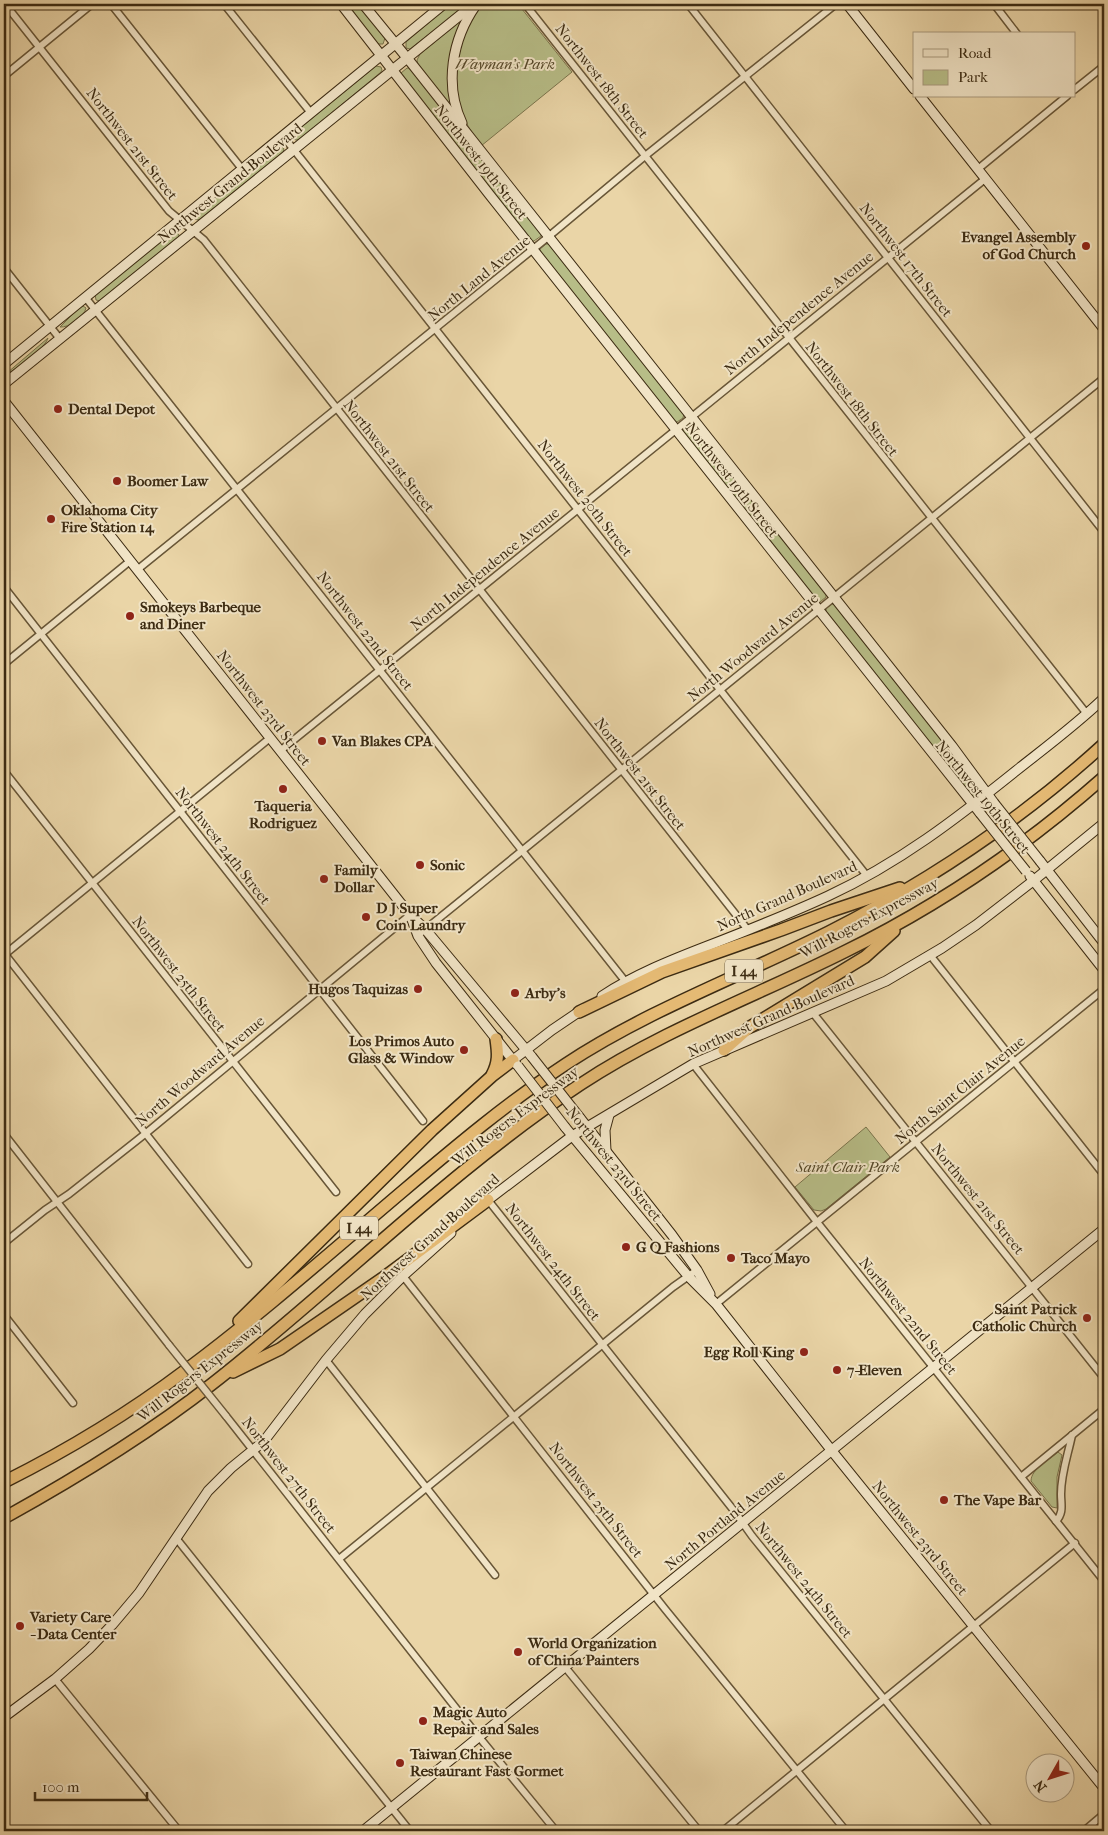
<svg xmlns="http://www.w3.org/2000/svg" width="1108" height="1835" viewBox="0 0 1108 1835" font-family="'IM FELL French Canon',serif">
	<rect width="100%" height="100%" fill="#ead5a7"/>
	<filter id="stains"><feTurbulence type="fractalNoise" baseFrequency=".004" numOctaves="4"/><feColorMatrix values="0 0 0 0 .2 0 0 0 0 .09 0 0 0 0 .02 0 0 0 .5 -.17"/></filter>
	<radialGradient id="worn" r=".72"><stop offset=".6" stop-color="#630" stop-opacity="0"/><stop offset="1" stop-color="#630" stop-opacity=".3"/></radialGradient>
	<!-- green -->
	<g fill="#b7bd87" stroke="#7a744c">
		<path d="M345,4h13l27,34 -2,6h-5z"/>
		<path d="M451,4h17l-58,45 -4,-1v-6z"/>
		<path d="M483,4h35l54,68 -91,74c-6,-9 -12,-17 -16,-26 -17,-38 -8,-85 18,-116z"/>
		<path d="M460,21l2,2 -9,84 -2,1 -33,-43 -1,-5 3,-6z"/>
		<path d="M376,66l5,1 1,3 -1,2 -81,67 -4,1 -3,-1v-5z"/>
		<path d="M407,68h4l130,165v3l-7,5h-3l-129,-164 -1,-4z"/>
		<path d="M281,145l3,4 -1,3 -83,67 -3,1 -3,-2 2,-5z"/>
		<path d="M176,231l3,4 -1,3 -78,63 -4,-1 -1,-6 78,-62z"/>
		<path d="M546,244h5l133,169 -1,5 -6,4 -3,-1 -134,-169v-3z"/>
		<path d="M83,306l3,2c-2,9 -17,20 -26,19l20,-20z"/>
		<path d="M48,338c-2,9 -31,32 -41,35z"/>
		<path d="M693,423l133,170v4l-6,5h-3l-134,-169 1,-4z"/>
		<path d="M832,604l4,1 123,156 20,32 -6,4 -147,-184v-5z"/>
		<path d="M866,1127l24,30 -64,52 -5,2 -7,-1 -19,-23z"/>
		<path d="M1058,1452l4,3 -5,22v31l-5,-1 -21,-26c0,-12 18,-21 27,-29z"/>
	</g>
	<g fill="none" stroke-linecap="round" stroke-linejoin="round">
		<!-- street casing -->
		<g stroke="#685637" stroke-width="9">
			<g id="street">
				<path d="M5,4l164,207 35,29 544,690"/>
				<path d="M111,4l131,165"/>
				<path d="M224,4l87,109"/>
				<path d="M525,4l562,710"/>
				<path d="M688,4l416,528"/>
				<path d="M994,4l23,30"/>
				<path d="M4,76l88,-72"/>
				<path d="M1074,90l30,-24"/>
				<path d="M283,136l584,740"/>
				<path d="M978,169l89,-73"/>
				<path d="M4,268l56,71"/>
				<path d="M85,297l540,684"/>
				<path d="M137,570l411,-333 97,-81 191,-152"/>
				<path d="M4,587l419,534"/>
				<path d="M4,664l126,-103"/>
				<path d="M280,751l705,-572"/>
				<path d="M4,771l332,421"/>
				<path d="M422,932l682,-554"/>
				<path d="M4,953l244,311"/>
				<path d="M4,955l266,-217"/>
				<path d="M930,955l174,220"/>
				<path d="M813,1013l291,365"/>
				<path d="M693,1064l124,158 287,359"/>
				<path d="M4,1134l165,211"/>
				<path d="M488,1200l247,312 17,24 239,295"/>
				<path d="M4,1243l41,-33 24,-16 76,-60 265,-219"/>
				<path d="M403,1276l262,333 181,222"/>
				<path d="M716,1304l388,-315"/>
				<path d="M4,1315l69,88"/>
				<path d="M326,1360l169,215"/>
				<path d="M226,1416l244,310 86,105"/>
				<path d="M1021,1477l83,-68"/>
				<path d="M1056,1521c8,-8 5,-17 5,-27 0,-21 7,-39 11,-59"/>
				<path d="M176,1538l234,293"/>
				<path d="M339,1559l334,-272 24,-17"/>
				<path d="M565,1667l134,164"/>
				<path d="M55,1679l124,152"/>
				<path d="M723,1831l352,-288"/>
				<path d="M1084,1831l20,-17"/>
			</g>
		</g>
		<!-- secondary casing -->
		<g stroke="#3c2b12" stroke-width="11">
			<g id="secondary">
				<path d="M341,4l148,190 491,619"/>
				<path d="M363,4l49,60 540,682 42,57"/>
				<path d="M847,4l67,85"/>
				<path d="M920,96l184,233"/>
				<path d="M462,123c-18,-38 -10,-84 14,-118"/>
				<path d="M4,364l440,-360"/>
				<path d="M4,384l470,-380"/>
				<path d="M4,401l406,514 15,14 107,128"/>
				<path d="M1040,861l64,82"/>
				<path d="M1030,876l74,94"/>
				<path d="M411,917l7,19 18,27 80,101"/>
				<path d="M602,996c32,-21 67,-35 103,-49 41,-16 82,-32 123,-51 71,-33 128,-77 189,-126 29,-23 60,-46 87,-72"/>
				<path d="M513,1060l39,-30 31,-21"/>
				<path d="M580,1118l92,117 25,35 13,24"/>
				<path d="M565,1127l123,149 28,28 116,147 272,337"/>
				<path d="M606,1151l-1,-21 4,-15"/>
				<path d="M484,1203l88,-67 121,-72 193,-83 56,-33 34,-23 57,-44 71,-58"/>
				<path d="M4,1717l51,-38 34,-30 23,-24 27,-32 69,-102 23,-23 33,-27 62,-81 39,-46 38,-38 48,-43"/>
				<path d="M363,1831l741,-602"/>
			</g>
		</g>
		<!-- highway casing -->
		<g stroke="#3c2b12" stroke-width="14">
			<g id="highway">
				<path d="M579,1012l83,-40 119,-42 50,-19 69,-23"/>
				<path d="M724,1050l26,-23 115,-70 29,-26"/>
				<path d="M492,1075c7,-13 6,-22 4,-36"/>
				<path d="M239,1321l193,-191 60,-54 21,-16"/>
				<path d="M233,1372l47,-23 103,-71 105,-78"/>
				<path d="M4,1482c64,-32 125,-69 182,-112 75,-56 145,-118 217,-179 53,-45 104,-88 163,-127 82,-54 175,-88 263,-132 99,-50 193,-113 275,-188"/>
				<path d="M4,1518c72,-40 143,-83 208,-134 124,-97 237,-213 369,-300 82,-54 175,-88 263,-132 94,-46 182,-106 260,-175"/>
			</g>
		</g>
		<!-- street -->
		<use href="#street" stroke="#f1e4c6" stroke-width="6"/>
		<!-- secondary -->
		<use href="#secondary" stroke="#f1e4c6" stroke-width="9"/>
		<!-- highway -->
		<use href="#highway" stroke="#e5ba74" stroke-width="11"/>
		<!-- street-bridge casing -->
		<g stroke="#685637" stroke-width="9" stroke-linecap="butt">
			<path id="street-bridge" d="M169,1345l57,71"/>
		</g>
		<!-- secondary-bridge casing -->
		<g stroke="#3c2b12" stroke-width="11" stroke-linecap="butt">
			<g id="secondary-bridge">
				<path d="M994,803l46,58"/>
				<path d="M980,813l46,58"/>
				<path d="M532,1057l48,61"/>
				<path d="M518,1066l47,61"/>
			</g>
		</g>
		<!-- street-bridge -->
		<use href="#street-bridge" stroke="#f1e4c6" stroke-width="6"/>
		<!-- secondary-bridge -->
		<use href="#secondary-bridge" stroke="#f1e4c6" stroke-width="9"/>
	</g>
	<!-- markers -->
	<g fill="#8f2418" stroke="#f1e4c6" stroke-width="2">
		<circle cx="1086" cy="246" r="5"/>
		<circle cx="58" cy="409" r="5"/>
		<circle cx="117" cy="481" r="5"/>
		<circle cx="51" cy="519" r="5"/>
		<circle cx="130" cy="616" r="5"/>
		<circle cx="322" cy="741" r="5"/>
		<circle cx="283" cy="789" r="5"/>
		<circle cx="420" cy="865" r="5"/>
		<circle cx="324" cy="879" r="5"/>
		<circle cx="366" cy="917" r="5"/>
		<circle cx="418" cy="989" r="5"/>
		<circle cx="515" cy="993" r="5"/>
		<circle cx="464" cy="1050" r="5"/>
		<circle cx="626" cy="1247" r="5"/>
		<circle cx="731" cy="1258" r="5"/>
		<circle cx="1087" cy="1318" r="5"/>
		<circle cx="804" cy="1352" r="5"/>
		<circle cx="837" cy="1370" r="5"/>
		<circle cx="944" cy="1500" r="5"/>
		<circle cx="20" cy="1626" r="5"/>
		<circle cx="518" cy="1652" r="5"/>
		<circle cx="423" cy="1721" r="5"/>
		<circle cx="400" cy="1763" r="5"/>
	</g>
	<g text-anchor="middle" stroke-width="4" stroke-linejoin="round" paint-order="stroke">
		<!-- shield labels -->
		<g fill="#f1e4c6" stroke="#726248" stroke-width="1">
			<rect x="725" y="959.5" width="38" height="23" rx="4"/>
			<rect x="340" y="1216.5" width="38" height="23" rx="4"/>
		</g>
		<g font-size="14" font-weight="bold" fill="#3c2b12">
			<text x="744" y="976">I 44</text>
			<text x="359" y="1233">I 44</text>
		</g>
		<!-- park labels -->
		<g font-size="15" font-style="italic" fill="#554829" stroke="#f1e4c6">
			<text x="505" y="69">Wayman's Park</text>
			<text x="848" y="1172">Saint Clair Park</text>
		</g>
		<!-- street labels -->
		<g font-size="15" fill="#3c2b12" stroke="#f1e4c6">
			<text transform="translate(602 81) rotate(52)" y="5">Northwest 18th Street</text>
			<text transform="translate(132 144) rotate(52)" y="5">Northwest 21st Street</text>
			<text transform="translate(481 162) rotate(52)" y="5">Northwest 19th Street</text>
			<text transform="translate(230 183) rotate(-39)" y="5">Northwest Grand Boulevard</text>
			<text transform="translate(906 260) rotate(52)" y="5">Northwest 17th Street</text>
			<text transform="translate(479 278) rotate(-39)" y="5">North Land Avenue</text>
			<text transform="translate(799 313) rotate(-39)" y="5">North Independence Avenue</text>
			<text transform="translate(852 399) rotate(52)" y="5">Northwest 18th Street</text>
			<text transform="translate(389 456) rotate(52)" y="5">Northwest 21st Street</text>
			<text transform="translate(732 480) rotate(52)" y="5">Northwest 19th Street</text>
			<text transform="translate(585 498) rotate(52)" y="5">Northwest 20th Street</text>
			<text transform="translate(485 569) rotate(-39)" y="5">North Independence Avenue</text>
			<text transform="translate(365 631) rotate(52)" y="5">Northwest 22nd Street</text>
			<text transform="translate(753 647) rotate(-39)" y="5">North Woodward Avenue</text>
			<text transform="translate(264 708) rotate(52)" y="5">Northwest 23rd Street</text>
			<text transform="translate(640 774) rotate(52)" y="5">Northwest 21st Street</text>
			<text transform="translate(983 797) rotate(51)" y="5">Northwest 19th Street</text>
			<text transform="translate(223 846) rotate(52)" y="5">Northwest 24th Street</text>
			<text transform="translate(787 896) rotate(-24)" y="5">North Grand Boulevard</text>
			<text transform="translate(869 918) rotate(-28)" y="5">Will Rogers Expressway</text>
			<text transform="translate(179 974) rotate(52)" y="5">Northwest 25th Street</text>
			<text transform="translate(771 1016) rotate(-24)" y="5">Northwest Grand Boulevard</text>
			<text transform="translate(200 1071) rotate(-40)" y="5">North Woodward Avenue</text>
			<text transform="translate(960 1090) rotate(-39)" y="5">North Saint Clair Avenue</text>
			<text transform="translate(515 1116) rotate(-37)" y="5">Will Rogers Expressway</text>
			<text transform="translate(614 1164) rotate(51)" y="5">Northwest 23rd Street</text>
			<text transform="translate(978 1199) rotate(51)" y="5">Northwest 21st Street</text>
			<text transform="translate(430 1237) rotate(-42)" y="5">Northwest Grand Boulevard</text>
			<text transform="translate(553 1262) rotate(52)" y="5">Northwest 24th Street</text>
			<text transform="translate(908 1316) rotate(51)" y="5">Northwest 22nd Street</text>
			<text transform="translate(200 1371) rotate(-38)" y="5">Will Rogers Expressway</text>
			<text transform="translate(289 1475) rotate(52)" y="5">Northwest 27th Street</text>
			<text transform="translate(596 1500) rotate(52)" y="5">Northwest 25th Street</text>
			<text transform="translate(725 1520) rotate(-39)" y="5">North Portland Avenue</text>
			<text transform="translate(920 1538) rotate(51)" y="5">Northwest 23rd Street</text>
			<text transform="translate(804 1580) rotate(51)" y="5">Northwest 24th Street</text>
		</g>
		<!-- poi labels -->
		<g font-size="15" font-weight="bold" fill="#3c2b12" stroke="#f1e4c6" text-anchor="start">
			<text x="1076" y="242" text-anchor="end">Evangel Assembly<tspan x="1076" dy="17">of God Church</tspan></text>
			<text x="68" y="414">Dental Depot</text>
			<text x="127" y="486">Boomer Law</text>
			<text x="61" y="515">Oklahoma City<tspan x="61" dy="17">Fire Station 14</tspan></text>
			<text x="140" y="612">Smokeys Barbeque<tspan x="140" dy="17">and Diner</tspan></text>
			<text x="332" y="746">Van Blakes CPA</text>
			<text x="283" y="811" text-anchor="middle">Taqueria<tspan x="283" dy="17">Rodriguez</tspan></text>
			<text x="430" y="870">Sonic</text>
			<text x="334" y="875">Family<tspan x="334" dy="17">Dollar</tspan></text>
			<text x="376" y="913">D J Super<tspan x="376" dy="17">Coin Laundry</tspan></text>
			<text x="408" y="994" text-anchor="end">Hugos Taquizas</text>
			<text x="525" y="998">Arby's</text>
			<text x="454" y="1046" text-anchor="end">Los Primos Auto<tspan x="454" dy="17">Glass &amp; Window</tspan></text>
			<text x="636" y="1252">G Q Fashions</text>
			<text x="741" y="1263">Taco Mayo</text>
			<text x="1077" y="1314" text-anchor="end">Saint Patrick<tspan x="1077" dy="17">Catholic Church</tspan></text>
			<text x="794" y="1357" text-anchor="end">Egg Roll King</text>
			<text x="847" y="1375">7-Eleven</text>
			<text x="954" y="1505">The Vape Bar</text>
			<text x="30" y="1622">Variety Care<tspan x="30" dy="17">- Data Center</tspan></text>
			<text x="528" y="1648">World Organization<tspan x="528" dy="17">of China Painters</tspan></text>
			<text x="433" y="1717">Magic Auto<tspan x="433" dy="17">Repair and Sales</tspan></text>
			<text x="410" y="1759">Taiwan Chinese<tspan x="410" dy="17">Restaurant Fast Gormet</tspan></text>
		</g>
	</g>
	<!-- margin -->
	<rect width="1108" height="1835" fill="none" stroke="#ead5a7" stroke-width="20"/>
	<rect x="5" y="5" width="1098" height="1825" fill="none" stroke="#3c2b12" stroke-width="2.5"/>
	<rect x="10" y="10" width="1088" height="1815" fill="none" stroke="#3c2b12"/>
	<!-- legend -->
	<rect x="913" y="32" width="162" height="65" fill="#f1e4c6" stroke="#a99a7e"/>
	<rect x="923" y="49" width="25" height="8" fill="#f1e4c6" stroke="#a99a7e"/>
	<text x="958" y="58" font-size="15" fill="#3c2b12">Road</text>
	<rect x="923" y="70" width="25" height="15" fill="#b7bd87" stroke="#a99a7e"/>
	<text x="958" y="82" font-size="15" fill="#3c2b12">Park</text>
	<!-- north arrow -->
	<g transform="translate(1050 1778) rotate(231)"><circle r="24" fill="#f1e4c6" stroke="#a99a7e"/>
	<path d="M0-4L9 19L0 12L-9 19Z" fill="#8f2418"/>
	<text y="-8" font-size="14" font-weight="bold" text-anchor="middle" fill="#3c2b12">N</text>
	</g>
	<!-- scale -->
	<path d="M35 1792v8h112v-8" fill="none" stroke="#3c2b12" stroke-width="2.5"/>
	<text x="42" y="1792" font-size="15" fill="#3c2b12" stroke="#f1e4c6" stroke-width="4" paint-order="stroke">100 m</text>
	<rect width="100%" height="100%" filter="url(#stains)"/>
	<rect width="100%" height="100%" fill="url(#worn)"/>
</svg>
